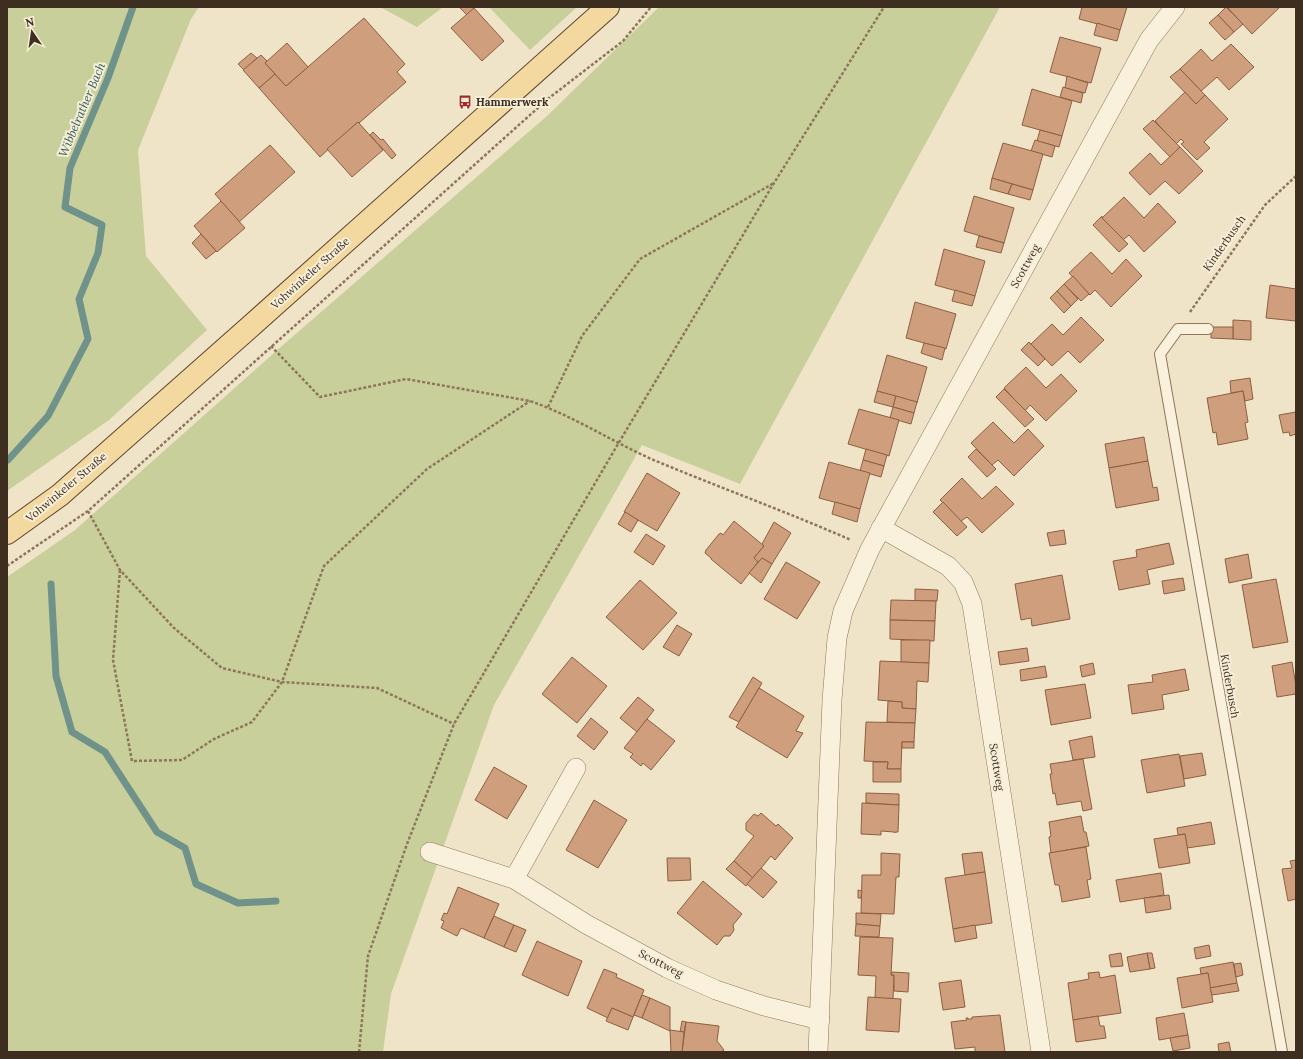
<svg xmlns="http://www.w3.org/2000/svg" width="1303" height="1059" viewBox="0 0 1303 1059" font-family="Lora,serif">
	<rect width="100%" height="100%" fill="#f0e4c8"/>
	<!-- green -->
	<g fill="#c9cf9b">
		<path d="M7,7h192l-8,12 -53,131 8,106 61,74 -98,90 -102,71z"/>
		<path d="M380,7h63l-26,20z"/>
		<path d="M489,7h88l-47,43z"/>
		<path d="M659,7h341l-260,477 -98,-39 -148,260 -103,289 -8,58h-376v-475l68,-47 208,-185 264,-229z"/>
	</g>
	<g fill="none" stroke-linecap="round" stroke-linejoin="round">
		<!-- stream -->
		<g stroke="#6f938a" stroke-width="7">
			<path d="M8,460l40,-44 40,-77 -9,-40 19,-46 4,-28 -37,-18 5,-39 38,-90 25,-71"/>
			<path d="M51,584l5,92 16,56 33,20 52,80 28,16 11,36 42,19 38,-2"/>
		</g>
	</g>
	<!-- building -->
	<g fill="#cf9f7d" stroke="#8d5f41">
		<path d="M459,7h16l-8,8z"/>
		<path d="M1082,7h45l-7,23 -41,-11z"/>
		<path d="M1226,7l17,17 -9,8 -16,-17z"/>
		<path d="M1227,7h53l-28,27z"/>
		<path d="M474,8l30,33 -22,20 -31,-33z"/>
		<path d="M1218,15l16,17 -9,8 -16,-17z"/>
		<path d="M364,18l41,46 -8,8 9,10 -47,41 -1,-1 -38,35 -61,-69 16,-14 11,12z"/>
		<path d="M1097,23l23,7 -3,11 -23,-6z"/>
		<path d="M1060,37l41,11 -10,35 -41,-11z"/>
		<path d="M287,43l21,24 -22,19 -21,-23z"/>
		<path d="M1231,44l23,23 -25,23 -12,-13 -16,14 -21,-22 21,-20 11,12z"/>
		<path d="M251,53l6,5 -13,12 -6,-6z"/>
		<path d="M261,55l6,6 -2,2 10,11 -16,14 -16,-18z"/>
		<path d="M1180,69l25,26 -9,9 -26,-27z"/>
		<path d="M1067,76l21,7 -3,10 -20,-5z"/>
		<path d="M1063,87l20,6 -2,10 -21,-6z"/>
		<path d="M1032,89l40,12 -10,35 -40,-11z"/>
		<path d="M1185,92l11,12 9,-9 23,24 -24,23 6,6 -13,12 -16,-16 3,-2 -3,-3 -5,5 -21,-23z"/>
		<path d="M1153,120l27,27 -10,10 -27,-28z"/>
		<path d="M358,122l25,28 -31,27 -25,-28z"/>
		<path d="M1040,130l22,6 -3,11 -22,-6z"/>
		<path d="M373,132l8,8 2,-1 13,16 -4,4 -22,-24z"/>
		<path d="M1035,140l20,6 -3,11 -21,-6z"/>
		<path d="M1003,143l40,11 -10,36 -41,-12z"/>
		<path d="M270,145l25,27 -56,50 -24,-28z"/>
		<path d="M1180,147l23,24 -24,23 -14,-13 -15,14 -21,-22 21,-20 11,12z"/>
		<path d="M992,178l20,6 -4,10 -18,-5z"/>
		<path d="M1012,184l21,6 -3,10 -22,-6z"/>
		<path d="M974,196l40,12 -10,35 -40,-12z"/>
		<path d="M1124,197l20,21 14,-15 18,19 -32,30 -15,-17 -6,5 -21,-22z"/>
		<path d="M221,201l24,27 -28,24 -23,-26z"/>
		<path d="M1102,216v2l26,26 -9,8 -26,-27z"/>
		<path d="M201,234l15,17 -10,8 -14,-16z"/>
		<path d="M979,236l25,7 -3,10 -25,-6z"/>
		<path d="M944,249l41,12 -10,35 -40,-11z"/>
		<path d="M1091,252l21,22 14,-15 16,17 -31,31 -16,-17 -5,5 -21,-22z"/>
		<path d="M1073,276l16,18 -8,7 -17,-17z"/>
		<path d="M1064,284l14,15 -7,7 -14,-15z"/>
		<path d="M1270,285l26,4v32l-30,-3z"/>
		<path d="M955,290l20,6 -3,10 -20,-5z"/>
		<path d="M1057,291l14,15 -7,7 -14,-15z"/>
		<path d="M915,302l41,12 -10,35 -40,-11z"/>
		<path d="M1081,317l23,23 -24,23 -12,-12 -16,15 -21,-22 21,-20 11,11z"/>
		<path d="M1233,320l18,1v19l-18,-1z"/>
		<path d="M1211,327h22v12l-22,-1z"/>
		<path d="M1029,342l16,17 -7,7 -17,-16z"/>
		<path d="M924,343l21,5 -3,12 -21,-7z"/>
		<path d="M887,355l40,12 -10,36 -40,-12z"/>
		<path d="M1026,367l20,21 15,-14 16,17 -31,30 -16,-16 -5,6 -21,-23z"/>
		<path d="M1250,378l3,21 -8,2 -2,-10 -12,2 -1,-12z"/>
		<path d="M1004,389l30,30 -9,8 -29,-30z"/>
		<path d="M877,391l19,5 -3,11 -19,-5z"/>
		<path d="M1243,391l5,31 -3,1 3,16 -30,6 -2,-13 -3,1 -6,-35z"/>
		<path d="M896,396l21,6 -3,11 -21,-6z"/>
		<path d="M893,407l21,6 -3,11 -21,-6z"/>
		<path d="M859,409l40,11 -10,36 -41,-12z"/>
		<path d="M1296,412v22l-6,2 -1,-4 -6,1 -4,-18z"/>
		<path d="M993,422l21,21 14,-14 16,17 -30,30 -16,-16 -6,5 -21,-22z"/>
		<path d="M1144,437l4,24 -39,7 -4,-24z"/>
		<path d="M866,449l21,6 -3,11 -21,-6z"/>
		<path d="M976,449l20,20 -9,8 -19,-20z"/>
		<path d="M863,460l21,6 -3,11 -21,-6z"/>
		<path d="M1148,461l5,27 4,-1 2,13 -43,8 -7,-40z"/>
		<path d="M829,462l41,11 -10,36 -41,-11z"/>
		<path d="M647,473l33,20 -23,38 -33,-19z"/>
		<path d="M962,478l20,21 14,-13 18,18 -32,29 -15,-16 -6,4 -21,-21z"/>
		<path d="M835,502l25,7 -3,13 -25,-8z"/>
		<path d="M943,502l24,25 -10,9 -24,-24z"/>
		<path d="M625,512l13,8 -7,12 -13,-8z"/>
		<path d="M734,521l30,25 -10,12 4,4 -17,22 -30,-25v-1l-6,-5 1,-3 13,-16 2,-1 2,2z"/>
		<path d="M774,522l17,11 -19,31 -10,-6 -4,4 -4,-4 10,-12 -2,-2z"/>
		<path d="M1064,530l2,14 -16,2 -3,-13z"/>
		<path d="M646,534l19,12 -12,19 -19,-13z"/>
		<path d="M1169,543l5,21 -27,6 3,14 -31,6 -6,-29 24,-4 -1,-7z"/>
		<path d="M1248,554l4,24 -23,5 -4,-24z"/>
		<path d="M762,558l10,6 -11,19 -12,-10z"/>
		<path d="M786,562l34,20 -23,37 -33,-20z"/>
		<path d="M1062,575l8,44 -38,7 -1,-8 -10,2 -6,-36z"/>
		<path d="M1183,578l2,12 -21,4 -2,-13z"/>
		<path d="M1276,579l12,63 -35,6 -11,-63z"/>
		<path d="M640,580l37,33 -34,37 -37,-33z"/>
		<path d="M915,589l23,1 -1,11h-22z"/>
		<path d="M891,600l45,1 -1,20 -45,-1z"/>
		<path d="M890,620l45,1 -1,20 -44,-2z"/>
		<path d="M677,625l15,9 -13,22 -16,-9z"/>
		<path d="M901,640h29l-1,23 -28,-1z"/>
		<path d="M1027,648l2,13 -29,4 -2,-13z"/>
		<path d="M572,657l35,29 -30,37 -35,-29z"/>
		<path d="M880,661l49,2 -1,19 -11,-1 -1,28 -14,-1v-6l-24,-2z"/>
		<path d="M1292,662l4,24v8l-19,3 -5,-31z"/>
		<path d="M1093,663l2,11 -13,3 -2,-11z"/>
		<path d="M1045,666l2,11 -26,4 -1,-11z"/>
		<path d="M1185,669l4,21 -27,5 2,14 -32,5 -4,-29 25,-3 -1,-7z"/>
		<path d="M753,677l9,6 -23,39 -10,-5z"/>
		<path d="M1085,684l6,34 -40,7 -6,-35z"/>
		<path d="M759,688l45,28 -8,15 7,2 -16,25 -51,-31z"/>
		<path d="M638,697l16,13 -17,22 -17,-14z"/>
		<path d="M888,701l14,1v6l14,1 -1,14 -28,-1z"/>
		<path d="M591,718l17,14 -14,18 -17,-14z"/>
		<path d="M647,719l28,22 -24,29 -8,-7 -2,3 -11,-9 3,-3 -9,-6z"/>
		<path d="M866,722l49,1 -1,19h-12l-1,27h-14l1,-7 -24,-1z"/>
		<path d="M1092,736l3,21 -22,3 -4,-19z"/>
		<rect x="902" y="742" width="12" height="6"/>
		<path d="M1202,753l4,22 -22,4 -4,-23z"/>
		<path d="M1179,754l6,32 -38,7 -6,-33z"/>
		<path d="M1083,759l9,50 -9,2 -2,-10 -24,4 -2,-12 -2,1 -3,-20h2l-2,-10z"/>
		<path d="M873,762h15l-1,7h14v13h-28z"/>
		<path d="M494,767l33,19 -20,33 -32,-19z"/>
		<path d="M866,793l33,1v11l-33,-2z"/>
		<path d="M594,800l33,20 -29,48 -32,-18z"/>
		<path d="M862,803l37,2 -1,27h-3v1l-1,-1 -13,-1v4l-20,-1z"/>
		<path d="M761,813l15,13 2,-2 15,14 -18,22 -4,-4 -18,22 -19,-17 20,-25 -8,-6v-7l8,-9 4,2z"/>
		<path d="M1081,816l3,16h2l3,14 -38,7 -2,-16 2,-1 -2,-14z"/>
		<path d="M1211,822l4,22 -28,4 -2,-14 -7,1 -1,-7z"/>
		<path d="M1185,834l5,29 -31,5 -5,-29z"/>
		<path d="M1086,847l5,32 -4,1 3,17 -28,5 -3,-17h-4l-6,-32z"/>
		<path d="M982,852l3,20 -20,3 -3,-21z"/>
		<path d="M881,853l19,1 -1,23h-3l-2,37 -33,-1 1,-38h19z"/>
		<path d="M667,858h23l1,22 -23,1z"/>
		<path d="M1296,860v39l-8,2 -6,-32 10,-1 -2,-7z"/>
		<path d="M734,861l19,17 -7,8 -20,-17z"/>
		<path d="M761,868l16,14 -14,16 -16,-14z"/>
		<path d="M985,872l7,51 -39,6 -8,-51z"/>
		<path d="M1161,873l3,22 -44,7 -4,-22z"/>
		<path d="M703,881l39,33 -9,11 1,5 -4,6h-6l-7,9 -40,-32z"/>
		<path d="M458,887l41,17 -15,34 -23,-10 -4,8 -16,-8 3,-7 -3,-1 3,-7 3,1z"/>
		<path d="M858,890l4,1 -1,7h-3z"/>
		<path d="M1169,895l2,14 -25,4 -2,-15z"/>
		<path d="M856,913l25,1 -1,12 -24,-2z"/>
		<path d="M494,916l20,9 -10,22 -20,-9z"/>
		<path d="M856,924l24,2 -1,11 -24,-1z"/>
		<path d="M514,925l12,5 -10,22 -12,-5z"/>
		<path d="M975,925l2,13 -22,4 -2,-13z"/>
		<path d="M860,937l33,1 -2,37h3l-1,24 -18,-1 1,-22 -18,-1z"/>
		<path d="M537,941l45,20 -14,35 -46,-21z"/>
		<path d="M1209,945l2,11 -15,3 -2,-11z"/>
		<path d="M1121,953l2,13 -12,1 -2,-12z"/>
		<path d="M1147,953h5l3,15 -5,1z"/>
		<path d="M1147,953l3,16 -20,3 -3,-15z"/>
		<path d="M1233,962l4,21 -27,5 -2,-15 -7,1 -1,-6z"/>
		<path d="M1241,963l2,12 -7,2 -2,-13z"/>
		<path d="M604,969l13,5 -1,3 28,13 -11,27 -21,-9 -4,10 -21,-10z"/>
		<path d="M892,972l17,1 -1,19 -14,-1v-16h-3z"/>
		<path d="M1099,972l1,6 15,-3 6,38 -48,7 -5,-37 21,-4 -1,-6z"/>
		<path d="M1208,973l5,29 -31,6 -5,-30z"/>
		<path d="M961,980l4,27 -22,3 -4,-27z"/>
		<path d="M1237,983l2,8 -27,4 -2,-7z"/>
		<path d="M642,995l8,3 -8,20 -8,-3z"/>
		<path d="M868,997l33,2 -2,33 -33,-2z"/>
		<path d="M650,998l20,9v24l-28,-13z"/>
		<path d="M612,1008l21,9 -5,13 -22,-9z"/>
		<path d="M1184,1013l4,22 -29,5 -3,-22z"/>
		<path d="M1000,1015l5,37h-30v-5l-20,2 -4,-27 16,-2 -1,-2h2v1h4v-2z"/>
		<path d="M1098,1016l2,10h4l2,12 -30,4 -3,-22z"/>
		<path d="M682,1021l4,1 -2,10h-4z"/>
		<path d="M686,1022l33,4 -2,15 7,9 -3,2h-39z"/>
		<path d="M670,1030l14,2 -2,20h-11z"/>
		<path d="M1188,1035l2,13 -17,3 -3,-13z"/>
		<path d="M1229,1042l2,10h-12l-1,-8z"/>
	</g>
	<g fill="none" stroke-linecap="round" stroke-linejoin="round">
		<!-- service casing -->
		<g stroke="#8d765c" stroke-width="12">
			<path id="service" d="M1208,329h-30l-18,25 122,698"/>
		</g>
		<!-- minor casing -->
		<g stroke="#8d765c" stroke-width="20">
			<g id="minor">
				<path d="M881,528l67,38 15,16 9,22 69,448"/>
				<path d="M430,852l84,27 72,45 81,44 49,22 48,16 56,14"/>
				<path d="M514,879l62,-111"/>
				<path d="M818,1052l14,-352 5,-62 6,-27 27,-62 279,-509 26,-33"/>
			</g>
		</g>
		<!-- primary casing -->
		<g stroke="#5b4430" stroke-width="24">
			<path id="primary" d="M7,533l53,-38 192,-170 356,-318"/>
		</g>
		<!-- path -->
		<g stroke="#8d765c" stroke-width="2.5" stroke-dasharray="3 2" stroke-linecap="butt">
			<path d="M1190,312l75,-107 31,-29"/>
			<path d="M271,346l49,51 86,-18 124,22c44,15 84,42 126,60 65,27 131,51 195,79"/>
			<path d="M548,407l34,-71 58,-77 134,-76"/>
			<path d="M88,511l32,59 54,58 48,40 60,14 95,6 77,36"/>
			<path d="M7,566l81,-55 461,-413 74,-57 28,-34"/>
			<path d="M120,570l-7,90 19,101 50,-1 32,-21 38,-17 30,-40 42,-116 103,-97 103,-68"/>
			<path d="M359,1052l9,-96 39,-112 47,-120 164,-280 156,-261 110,-176"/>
		</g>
		<!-- service -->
		<use href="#service" stroke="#faf1dc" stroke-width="10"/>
		<!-- minor -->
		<use href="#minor" stroke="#faf1dc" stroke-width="19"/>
		<!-- primary -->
		<use href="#primary" stroke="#f3d9a0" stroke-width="22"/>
	</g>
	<!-- icons -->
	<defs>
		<g id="bus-bare" transform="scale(1.08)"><path d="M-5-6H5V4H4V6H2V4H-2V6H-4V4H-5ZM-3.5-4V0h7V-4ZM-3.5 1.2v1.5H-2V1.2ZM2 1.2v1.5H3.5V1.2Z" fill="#9e2a2b" stroke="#f7eed8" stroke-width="2.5" paint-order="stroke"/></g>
	</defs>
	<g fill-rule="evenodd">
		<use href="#bus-bare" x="465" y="102"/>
	</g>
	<g text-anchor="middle" stroke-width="4" stroke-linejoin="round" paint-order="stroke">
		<!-- poi labels -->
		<g font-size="11" font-weight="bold" fill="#3d2e20" stroke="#f7eed8" text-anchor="start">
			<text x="476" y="106">Hammerwerk</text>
		</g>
		<!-- street labels -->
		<g font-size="11" fill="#3d2e20" stroke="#f7eed8">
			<text transform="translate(1224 243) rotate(-55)" y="4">Kinderbusch</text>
			<text transform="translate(1025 266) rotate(-61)" y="4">Scottweg</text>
			<text transform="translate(310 273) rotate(-42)" y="4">Vohwinkeler Straße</text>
			<text transform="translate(66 487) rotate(-40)" y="4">Vohwinkeler Straße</text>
			<text transform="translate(1230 686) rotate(80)" y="4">Kinderbusch</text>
			<text transform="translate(997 767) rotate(81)" y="4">Scottweg</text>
			<text transform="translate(661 963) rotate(27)" y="4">Scottweg</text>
		</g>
		<!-- water labels -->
		<g font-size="12" font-style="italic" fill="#2f5d5a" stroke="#f7eed8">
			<text transform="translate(82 110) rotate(-67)" y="4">Wibbelrather Bach</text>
		</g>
	</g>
	<!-- border -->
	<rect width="1303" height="1059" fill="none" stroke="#3d2e20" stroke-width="16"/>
	<!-- north arrow -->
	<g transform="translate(32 32) rotate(347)" stroke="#f7eed8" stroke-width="3" paint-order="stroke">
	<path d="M0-3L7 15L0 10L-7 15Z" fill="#3d2e20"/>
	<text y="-6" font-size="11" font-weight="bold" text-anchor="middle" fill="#3d2e20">N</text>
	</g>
</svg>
